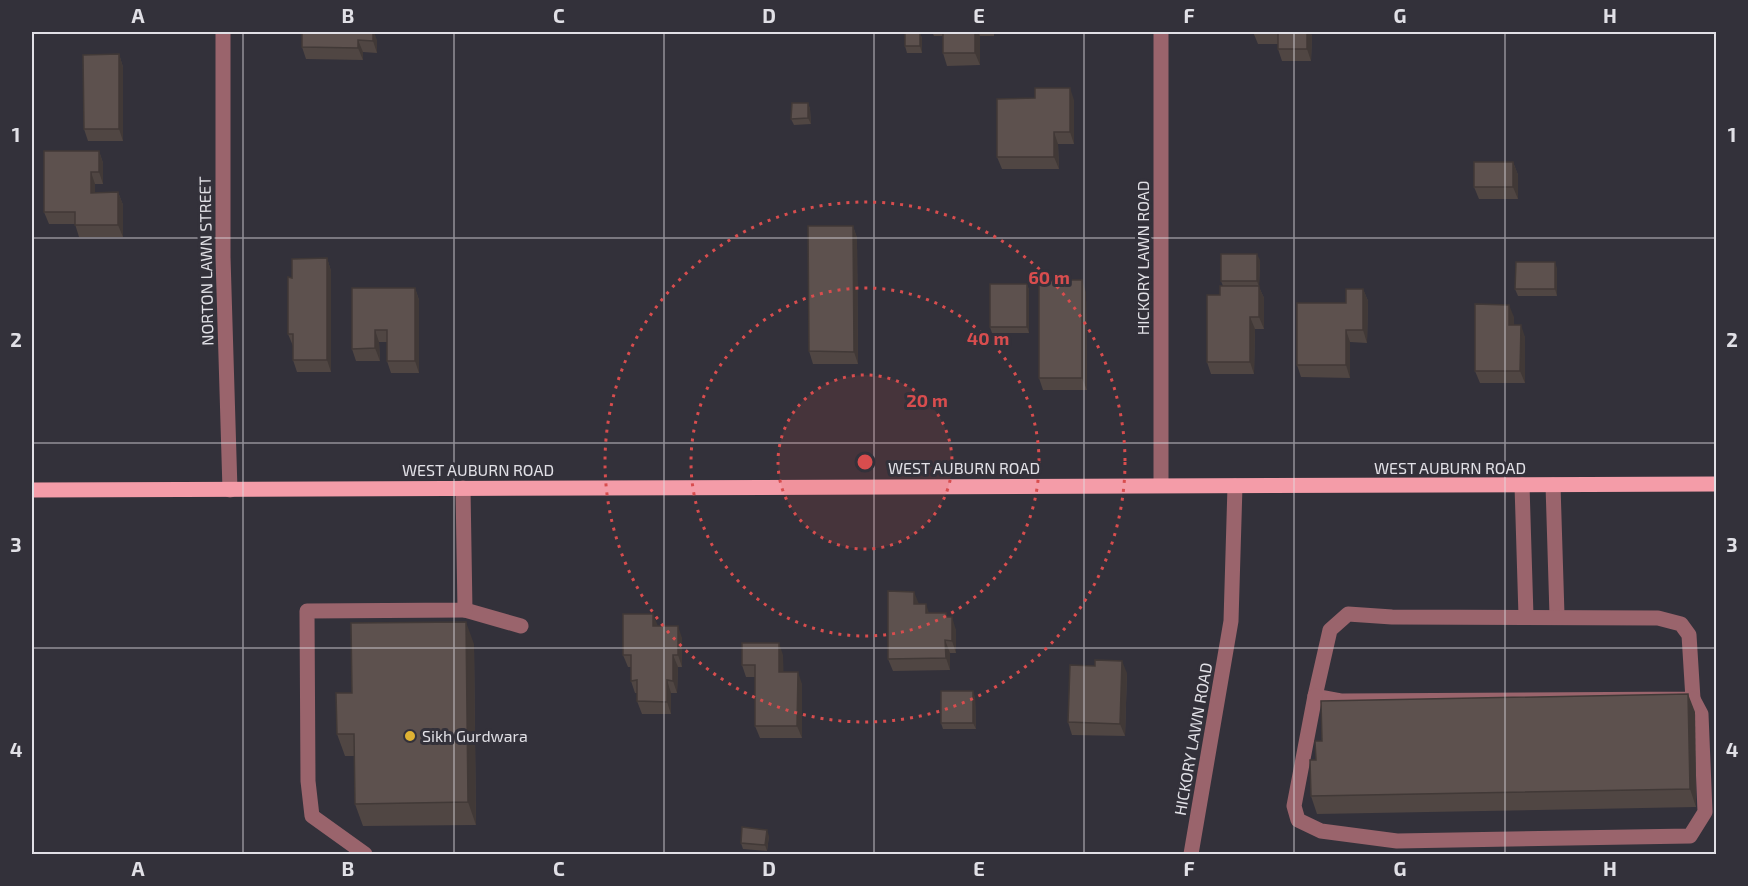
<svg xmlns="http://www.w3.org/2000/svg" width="1748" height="886" viewBox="0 0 1748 886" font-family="'Exo 2',sans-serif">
	<rect width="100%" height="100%" fill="#33313a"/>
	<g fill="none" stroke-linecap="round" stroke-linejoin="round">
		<!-- minor -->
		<g stroke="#9a646c" stroke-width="15">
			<path d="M223,32v225l7,233"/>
			<path d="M1161,32v453"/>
			<path d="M1522,485l4,131"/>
			<path d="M1553,485l4,130"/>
			<path d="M465,610l56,16"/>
			<path d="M1348,614l44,3 266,1 23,6 8,11 4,64 -351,2 -27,-5 15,-66z"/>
			<path d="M1315,696l-21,110 4,14 23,11 76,10 293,-5 15,-24 -4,-98 -8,-15"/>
			<path d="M365,854l-53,-38 -4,-35 -1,-170 158,-1 -2,-122"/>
			<path d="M1191,854l40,-233 4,-135"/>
		</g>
		<!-- major -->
		<path stroke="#f49ca8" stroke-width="15" d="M32,490l1684,-6"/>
	</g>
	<!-- wall -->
	<g fill="#504643">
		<path d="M302,32l75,8v13l-14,-1v8l-57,-1 -4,-12z"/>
		<path d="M920,32l2,7v14h-15l-2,-7z"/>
		<path d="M932,32h62v4h-14v29l-33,1 -4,-13v-17h-9z"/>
		<path d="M1253,32h57l2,4 -1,25h-29l-4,-12v-5h-20z"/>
		<path d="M119,54l4,13v74h-35l-4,-12z"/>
		<path d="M1074,100v44h-16l1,25h-57l-5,-12z"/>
		<path d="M808,103l2,6 1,15 -17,1 -3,-6z"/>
		<path d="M99,151l4,12v21h-8v9l23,-1 5,13v32h-44l-4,-13h-26l-5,-12z"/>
		<path d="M1513,162l5,13v24h-39l-5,-12z"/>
		<path d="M853,226l4,12 1,126h-45l-4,-13z"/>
		<path d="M327,258l4,13v101h-34l-4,-12v-14l-5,-12 4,-56z"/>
		<path d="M1260,260l-1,27 5,11v31h-9l-1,45h-43l-4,-12 13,-67 3,-9 -2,-5z"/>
		<path d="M1557,268v28h-39l-3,-7z"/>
		<path d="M1027,284l2,6v43h-37l-2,-6z"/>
		<path d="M415,288l4,12v73h-28l-4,-12v-19h-8l1,19h-24l-4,-12z"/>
		<path d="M1363,289l5,12 -1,42 -17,-1v36l-49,-1 -4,-12 49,-62z"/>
		<path d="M1086,292l1,98h-44l-4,-12z"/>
		<path d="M1514,317v8l11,12v46h-45l-5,-12z"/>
		<path d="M919,604l10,9h17l1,4 9,13v23h-6v17l-57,1 -5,-12z"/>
		<path d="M658,626l24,12v29h-4l-1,26h-6v21h-29l-5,-13v-8h-2l-4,-12v-14h-3l-5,-12z"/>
		<path d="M474,644l2,181 -113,1 -8,-22v-48h-10l-8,-22 15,-41z"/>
		<path d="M783,655v17l19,12v54h-42l-5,-12v-49h-9l-4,-12z"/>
		<path d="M1127,673l-2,63 -53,-1 -4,-13z"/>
		<path d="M975,697l1,32h-33l-2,-6z"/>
		<path d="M1695,712l1,95 -379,7 -6,-18 5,-36z"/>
		<path d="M769,836l-2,15 -24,-2 -2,-6z"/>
	</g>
	<!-- shaded-wall -->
	<g fill="#413937">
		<path d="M373,32h1l3,8v13l-4,-12z"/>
		<path d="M920,32l2,7v14l-2,-7z"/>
		<path d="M975,32h3l2,4v29l-5,-12z"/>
		<path d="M1307,32h3l2,4 -1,25 -4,-12z"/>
		<path d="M358,40l5,12v8l-5,-12z"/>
		<path d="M119,54l4,13v74l-4,-12z"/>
		<path d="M1070,88l4,12v44l-4,-12z"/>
		<path d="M808,103l2,6 1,15 -3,-6z"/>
		<path d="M1054,132l4,12 1,25 -5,-12z"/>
		<path d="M99,151l4,12v21l-4,-12z"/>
		<path d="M1513,162l5,13v24l-5,-12z"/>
		<path d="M91,172l4,12v21l-4,-12z"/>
		<path d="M118,192l5,13v32l-5,-12z"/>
		<path d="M853,226l4,12 1,126 -4,-12z"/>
		<path d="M1257,254l3,6 -1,27 5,11v31l-5,-12v-30l-2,-6z"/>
		<path d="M327,258l4,13v101l-4,-12z"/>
		<path d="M1555,262l2,6v28l-2,-7z"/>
		<path d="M1082,280l4,12 1,98 -5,-12z"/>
		<path d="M1027,284l2,6v43l-2,-6z"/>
		<path d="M415,288l4,12v73l-4,-12z"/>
		<path d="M1363,289l5,12 -1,42 -4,-13z"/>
		<path d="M1509,305l5,12v20l-5,-12z"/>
		<path d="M1250,317l5,12 -1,45 -4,-12z"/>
		<path d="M1521,325l4,12v46l-5,-12z"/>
		<path d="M375,330l4,12 1,19 -5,-13z"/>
		<path d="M1346,330l4,12v36l-4,-13z"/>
		<path d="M914,592l5,12h-5z"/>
		<path d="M926,604l4,12 -4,-3z"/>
		<path d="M653,614l5,12h-5z"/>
		<path d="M952,617l4,13v23l-4,-12z"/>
		<path d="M466,622l8,22 2,181 -8,-23z"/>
		<path d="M678,626l4,12v29l-4,-12z"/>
		<path d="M945,640l5,13v17l-4,-12z"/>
		<path d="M779,643l4,12 1,29 -5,-12z"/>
		<path d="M673,655l5,12 -1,26 -4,-12z"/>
		<path d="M1122,661l5,12 -2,63 -5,-12z"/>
		<path d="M798,672l4,12v54l-5,-12z"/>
		<path d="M667,680l4,13v21l-4,-12z"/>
		<path d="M973,691l2,6 1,32 -3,-6z"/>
		<path d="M1688,694l7,18 1,95 -6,-18z"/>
		<path d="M767,830l2,6 -2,15 -2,-6z"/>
	</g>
	<!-- building -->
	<g fill="#5d514e" stroke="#413937" stroke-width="1.5">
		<path d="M302,32h71v9l-15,-1v8l-56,-1z"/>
		<rect x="905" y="32" width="15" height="14"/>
		<rect x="943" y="32" width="32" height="21"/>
		<path d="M1253,32h54v17h-29v-17z"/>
		<path d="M119,54v75h-35l-1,-74z"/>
		<path d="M1035,88h35v44h-16v25h-57v-58l38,-1z"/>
		<path d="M792,103h16v15l-17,1z"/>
		<path d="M44,151h55v21h-8v21l27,-1v33h-43v-13h-31z"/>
		<rect x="1474" y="162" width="39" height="25"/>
		<path d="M808,226h45l1,126 -45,-1z"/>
		<rect x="1221" y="254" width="36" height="27"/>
		<path d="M327,258v102h-34v-26h-5v-57l4,1v-19z"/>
		<path d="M1516,262h39v27h-40z"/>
		<rect x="1039" y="280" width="43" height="98"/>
		<rect x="990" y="284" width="37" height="43"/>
		<path d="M1220,286h39v31h-9v45h-43v-67h13z"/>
		<path d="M352,288h63v73h-28v-31h-12v18l-23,1z"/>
		<path d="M1346,289h17v41h-17v35h-49v-62h49z"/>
		<path d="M1475,304l34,1v20h12l-1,46h-45z"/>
		<path d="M888,591l26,1v12h12v9h20v4h6v24l-7,-1 1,18 -58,1z"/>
		<path d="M623,614h30v12h25v29h-5v26l-6,-1v22l-30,-1v-21l-6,1v-26h-8z"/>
		<path d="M466,622l2,180 -113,2 -1,-70h-17l-1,-41h16l-1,-70z"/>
		<path d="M742,643h37v29h19l-1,54h-42v-61h-13z"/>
		<path d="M1095,660l27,1 -2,63 -52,-2 2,-57 25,1z"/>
		<rect x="941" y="691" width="32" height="32"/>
		<path d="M1688,694l2,95 -379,7 -1,-36h6l-1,-19h7l-1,-40z"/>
		<path d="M742,827l25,3 -2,15 -24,-2z"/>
	</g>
	<!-- grid -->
	<path fill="none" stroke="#e1e0e6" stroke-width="1.5" stroke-opacity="0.55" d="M243,32v822M454,32v822M664,32v822M874,32v822M1084,32v822M1294,32v822M1505,32v822M32,238h1684M32,443h1684M32,648h1684"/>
	<!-- distance rings -->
	<circle cx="865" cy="462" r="87" fill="#d84d4e" fill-opacity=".12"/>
	<g fill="none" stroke="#d84d4e" stroke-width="3" stroke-dasharray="3 6">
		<circle cx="865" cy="462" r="87"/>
		<circle cx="865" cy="462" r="174"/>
		<circle cx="865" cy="462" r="260"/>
	</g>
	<!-- markers -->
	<circle fill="#deb133" stroke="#33313a" stroke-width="2" cx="410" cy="736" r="6"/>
	<g text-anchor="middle" stroke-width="6" stroke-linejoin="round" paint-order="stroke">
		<!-- street labels -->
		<g font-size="16" fill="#e1e0e6" stroke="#33313a">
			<text transform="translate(1143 258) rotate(-90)" y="6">HICKORY LAWN ROAD</text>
			<text transform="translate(206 261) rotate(-91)" y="6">NORTON LAWN STREET</text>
			<text x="964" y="474">WEST AUBURN ROAD</text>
			<text x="1450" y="474">WEST AUBURN ROAD</text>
			<text x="478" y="476">WEST AUBURN ROAD</text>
			<text transform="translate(1193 739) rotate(-80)" y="6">HICKORY LAWN ROAD</text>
		</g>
		<!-- poi labels -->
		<g font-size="16" fill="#e1e0e6" stroke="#33313a" text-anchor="start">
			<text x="422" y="742">Sikh Gurdwara</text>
		</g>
	</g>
	<circle cx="865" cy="462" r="9" fill="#d84d4e" stroke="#33313a" stroke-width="3"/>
	<g font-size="18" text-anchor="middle" font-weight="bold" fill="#d84d4e" stroke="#33313a" stroke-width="6" stroke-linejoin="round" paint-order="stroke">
		<text x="1049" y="284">60 m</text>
		<text x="988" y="345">40 m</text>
		<text x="927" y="407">20 m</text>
	</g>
	<!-- border -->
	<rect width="1748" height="886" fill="none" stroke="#33313a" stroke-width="66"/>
	<rect x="33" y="33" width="1682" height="820" fill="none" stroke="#e1e0e6" stroke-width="2"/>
	<g font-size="20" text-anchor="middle" font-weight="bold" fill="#e1e0e6">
		<text x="138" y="23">A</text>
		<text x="348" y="23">B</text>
		<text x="559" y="23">C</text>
		<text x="769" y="23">D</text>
		<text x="979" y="23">E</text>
		<text x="1189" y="23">F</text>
		<text x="1400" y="23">G</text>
		<text x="1610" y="23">H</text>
		<text x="16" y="142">1</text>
		<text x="1732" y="142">1</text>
		<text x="16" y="347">2</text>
		<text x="1732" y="347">2</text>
		<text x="16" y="552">3</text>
		<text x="1732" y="552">3</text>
		<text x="16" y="757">4</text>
		<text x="1732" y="757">4</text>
		<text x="138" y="876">A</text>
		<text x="348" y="876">B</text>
		<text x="559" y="876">C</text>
		<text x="769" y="876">D</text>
		<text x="979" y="876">E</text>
		<text x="1189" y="876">F</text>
		<text x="1400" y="876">G</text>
		<text x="1610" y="876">H</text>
	</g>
</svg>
